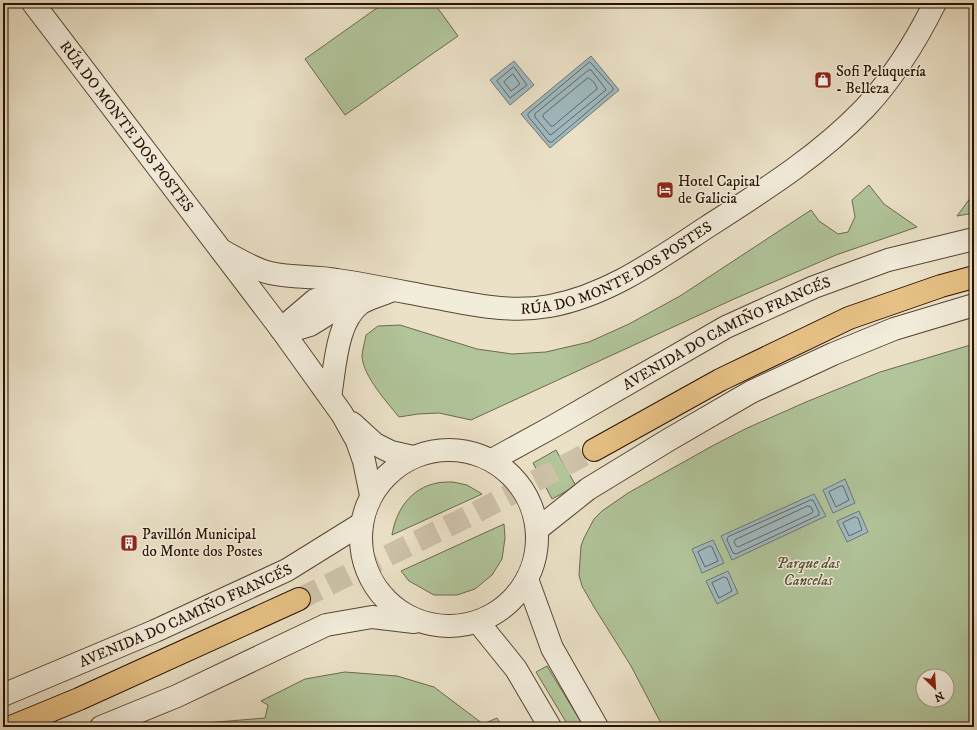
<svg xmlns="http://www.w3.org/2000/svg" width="977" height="730" viewBox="0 0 977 730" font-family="'IM FELL DW Pica',serif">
	<rect width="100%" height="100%" fill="#ebe1c7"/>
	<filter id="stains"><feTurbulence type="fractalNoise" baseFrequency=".005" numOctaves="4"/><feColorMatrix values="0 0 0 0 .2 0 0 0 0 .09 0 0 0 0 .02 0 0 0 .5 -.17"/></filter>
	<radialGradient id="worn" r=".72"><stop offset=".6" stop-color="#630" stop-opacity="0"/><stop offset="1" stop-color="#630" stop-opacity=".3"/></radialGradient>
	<!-- green -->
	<g fill="#b1c49a" stroke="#6c6a4d" fill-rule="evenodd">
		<path d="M384,3h50l24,33 -113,79 -40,-56z"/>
		<path d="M869,185l15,19 33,23 -81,28 -102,44 -263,121 -32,-7 -21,1 -19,3c-13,-16 -35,-40 -37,-60 0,-7 3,-15 4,-22l12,-9 22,-1 77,24 35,5 34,-2 43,-10 40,-18 51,-28 131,-86 8,11 19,13 10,-2 7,-15 -3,-17z"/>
		<path d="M974,193v20l-17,3z"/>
		<path d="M974,344v383h-311l-32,-61 -37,-59 -12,-21 -3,-11 2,-29 3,-8 10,-19 8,-8 26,-18 86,-48 31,-16 61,-27 74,-30zM923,676h24v24h-24z"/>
		<path d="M556,450l20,36 -24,13 -19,-36z"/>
		<path d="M453,482l14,3 15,9 -90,41c4,-25 19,-47 45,-52 5,-1 11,-1 16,-1z"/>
		<path d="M504,524l1,14 -3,21 -10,16 -17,14 -18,6h-23l-25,-14 -8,-10z"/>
		<path d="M547,666l37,61h-15l-33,-55z"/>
		<path d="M345,672l52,4 37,11 49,37 14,-6 6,9h-318l8,-3 72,-6 3,-13 -7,-4 44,-22z"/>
	</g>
	<!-- water -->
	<g fill="#9fbac1" stroke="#6f7674">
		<path d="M591,56l28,34 -69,58 -29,-34z"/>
		<path d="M514,61l20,24 -24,20 -20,-25z"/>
		<path d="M845,479l10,24 -22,10 -10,-23z"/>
		<path d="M814,494l12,22 -94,44 -11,-24z"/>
		<path d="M859,511l9,21 -21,10 -10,-21z"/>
		<path d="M713,540l11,23 -22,10 -10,-24z"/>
		<path d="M728,571l10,22 -21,11 -11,-23z"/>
	</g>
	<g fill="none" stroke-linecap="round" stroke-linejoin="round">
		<!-- shore -->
		<g stroke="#646660" stroke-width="1">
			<path d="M590,62l23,26v2l-61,52h-3l-21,-26v-2z"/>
			<path d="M514,67l13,18 -17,13 -13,-17z"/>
			<path d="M589,70h2l14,18 1,2 -54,44 -2,1 -15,-18v-3z"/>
			<path d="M513,74l7,10 -9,7 -7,-9z"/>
			<path d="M588,78c4,1 9,8 9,11l-44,37h-2l-8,-9v-2z"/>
			<path d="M841,486h2l6,14 -13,7 -7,-15z"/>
			<path d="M811,500h2l6,12v3l-83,39 -3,-1 -6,-13 1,-3z"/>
			<path d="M808,506l3,1 2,4 -1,2 -74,34 -2,-1 -2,-4 1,-2z"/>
			<path d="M855,517l3,1 4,12 -13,6 -6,-13z"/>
			<path d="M710,546l2,1 6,14 -13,6 -7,-15z"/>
			<path d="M724,577l3,1 5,13 -13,7 -7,-15z"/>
		</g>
		<!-- primary-tunnel -->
		<path stroke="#cec2a9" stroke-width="22" stroke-dasharray="22 11" stroke-linecap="butt" d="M299,599l170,-83 125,-66"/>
		<!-- minor casing -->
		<g stroke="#594532" stroke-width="24">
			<g id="minor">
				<path id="s1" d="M33,3l248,326 61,85 15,27 7,20 7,34"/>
				<path id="s2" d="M221,250c15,8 32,19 49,23 22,5 45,3 67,7 33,5 67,12 100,18 38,7 73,15 113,8 59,-11 108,-47 157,-79 56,-36 112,-71 158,-119 29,-31 51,-67 70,-105"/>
				<path d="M281,329l34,-29 28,-10h17"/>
				<path d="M281,329l19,-1 10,-3 39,-24 11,-4"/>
				<path d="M330,397c5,-28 6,-76 31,-94 8,-5 23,-9 32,-13"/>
				<path d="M352,423l23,21 16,8 22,5"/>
				<circle cx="449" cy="538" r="88"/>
				<path id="s3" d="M492,460l62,-34 172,-99 88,-40 74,-27 86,-21"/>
				<path d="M539,528l49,-39 82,-50 81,-47 82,-38 61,-25 80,-24"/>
				<path d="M527,579l25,69 45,79"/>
				<path d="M478,622l38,47 34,58"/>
				<path id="s4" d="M3,695l152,-64 132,-61 74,-46"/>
				<path d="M101,727l76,-31 149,-71 46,-8 42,5"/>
			</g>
		</g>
		<!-- primary casing -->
		<g stroke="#281100" stroke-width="24">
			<g id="primary">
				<path d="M594,450l126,-70 129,-62 92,-32 33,-9"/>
				<path d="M11,727l68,-28 220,-100"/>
			</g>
		</g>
		<!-- minor -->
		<use href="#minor" stroke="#f2ecdb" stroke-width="22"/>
		<!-- primary -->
		<use href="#primary" stroke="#e6c084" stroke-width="22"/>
	</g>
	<!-- icons -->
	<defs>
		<g id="shop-square" transform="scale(0.9)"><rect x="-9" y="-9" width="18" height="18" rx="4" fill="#8f2418" stroke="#f2ecdb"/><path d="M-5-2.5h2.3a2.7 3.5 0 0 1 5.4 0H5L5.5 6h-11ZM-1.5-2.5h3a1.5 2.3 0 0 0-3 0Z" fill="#fff"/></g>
		<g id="hotel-square" transform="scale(0.9)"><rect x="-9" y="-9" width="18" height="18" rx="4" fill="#8f2418" stroke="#f2ecdb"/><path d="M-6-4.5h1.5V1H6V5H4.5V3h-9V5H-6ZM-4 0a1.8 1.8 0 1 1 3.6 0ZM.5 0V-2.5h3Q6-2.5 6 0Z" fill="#fff"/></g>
		<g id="building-square" transform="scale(0.9)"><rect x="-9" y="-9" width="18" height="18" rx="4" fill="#8f2418" stroke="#f2ecdb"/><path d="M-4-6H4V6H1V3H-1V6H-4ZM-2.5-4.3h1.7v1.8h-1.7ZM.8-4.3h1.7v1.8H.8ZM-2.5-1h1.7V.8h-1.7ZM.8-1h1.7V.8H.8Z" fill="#fff"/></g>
	</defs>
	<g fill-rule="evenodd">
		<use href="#shop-square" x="823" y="80"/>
		<use href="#hotel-square" x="665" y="190"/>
		<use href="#building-square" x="129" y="543"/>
	</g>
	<g text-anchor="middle" stroke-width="3" stroke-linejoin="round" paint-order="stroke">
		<!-- poi labels -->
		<g font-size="15" fill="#281100" stroke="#f2ecdb" text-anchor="start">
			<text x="836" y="76">Sofi Peluquería<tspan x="836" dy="17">- Belleza</tspan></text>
			<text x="678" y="186">Hotel Capital<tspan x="678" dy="17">de Galicia</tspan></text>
			<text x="142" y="539">Pavillón Municipal<tspan x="142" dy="17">do Monte dos Postes</tspan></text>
		</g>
		<!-- street labels -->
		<g font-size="15" fill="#281100" stroke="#f2ecdb">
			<text dy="5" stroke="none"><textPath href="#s1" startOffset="155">RÚA DO MONTE DOS POSTES</textPath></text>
			<text dy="5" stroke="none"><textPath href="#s2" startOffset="413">RÚA DO MONTE DOS POSTES</textPath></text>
			<text dy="5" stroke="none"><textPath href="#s3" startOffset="267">AVENIDA DO CAMIÑO FRANCÉS</textPath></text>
			<text dy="5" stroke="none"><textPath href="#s4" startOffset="199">AVENIDA DO CAMIÑO FRANCÉS</textPath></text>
		</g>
		<!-- park labels -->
		<g font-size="15" font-style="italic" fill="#585036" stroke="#f2ecdb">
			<text x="808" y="568">Parque das<tspan x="808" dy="17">Cancelas</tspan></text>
		</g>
	</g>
	<!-- margin -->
	<rect width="977" height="730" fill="none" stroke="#ebe1c7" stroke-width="16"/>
	<rect x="4" y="4" width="969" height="722" fill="none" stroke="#281100" stroke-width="2"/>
	<rect x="8" y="8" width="961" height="714" fill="none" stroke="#281100"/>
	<!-- north arrow -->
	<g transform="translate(935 688) rotate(155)"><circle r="19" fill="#f2ecdb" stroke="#a19483"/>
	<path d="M0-3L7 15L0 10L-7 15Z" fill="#8f2418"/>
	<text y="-6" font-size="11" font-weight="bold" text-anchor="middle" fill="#281100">N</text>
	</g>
	<rect width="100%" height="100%" filter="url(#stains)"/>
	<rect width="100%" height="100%" fill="url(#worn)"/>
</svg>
